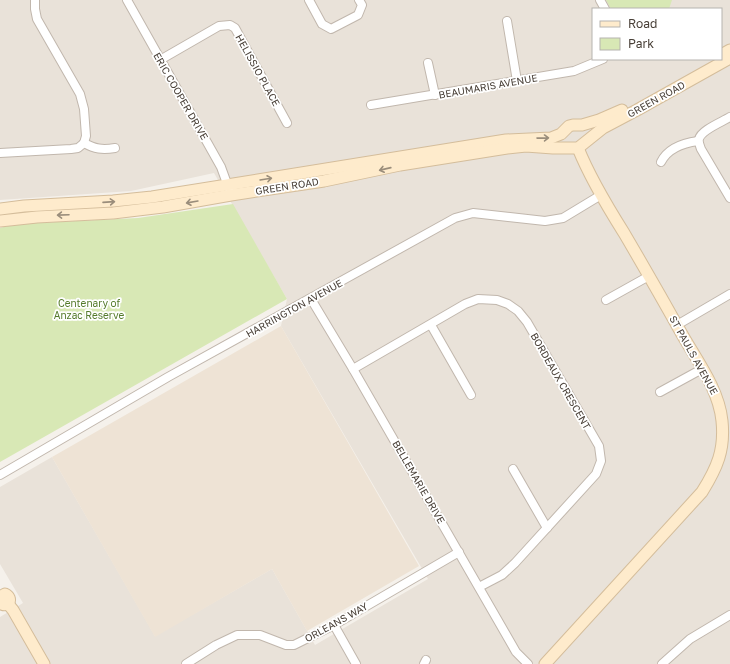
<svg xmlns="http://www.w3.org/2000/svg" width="730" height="664" viewBox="0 0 730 664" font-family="'Golos Text',sans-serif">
	<rect width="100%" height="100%" fill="#f5f1eb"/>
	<!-- residential -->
	<path fill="#e9e2d9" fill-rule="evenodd" d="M0,0h730v664h-730v-47l23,-14 -23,-39v-77l52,-30 103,179 117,-67 43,76 113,-66 -147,-253 6,-27 -73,-126 -83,18 -131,9zM593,9h128v50h-128z"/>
	<!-- education -->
	<path fill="#eee3d5" d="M281,326l138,240 -112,65 -35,-62 -117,68 -103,-180z"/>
	<!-- green -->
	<g fill="#d8e8b5">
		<path d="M606,0h66l-3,9h-58z"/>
		<path d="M233,204l54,95 -287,163v-234l15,-4 123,-6z"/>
	</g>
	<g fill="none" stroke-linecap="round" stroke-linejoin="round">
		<!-- street casing -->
		<g stroke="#c1b7ad" stroke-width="10">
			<g id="street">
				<path d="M35,0v9l2,10 43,75 4,15 2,27 -2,7"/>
				<path d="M127,0l94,167 8,22"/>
				<path d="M309,0l13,24 9,5 27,-14 4,-10 -3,-5"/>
				<path d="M600,0l5,9"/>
				<path d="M507,21l10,60"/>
				<path d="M160,60l59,-34 11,-1 5,3 52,95"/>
				<path d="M428,63l7,32"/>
				<path d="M371,105l203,-34 29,-12"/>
				<path d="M730,117c-8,5 -29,13 -31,22 -1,3 1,7 2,10l29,49"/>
				<path d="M84,143c11,6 18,7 31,5"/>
				<path d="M0,153l71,-4 7,-1 6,-5"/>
				<path d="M661,162c7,-14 22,-19 37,-21"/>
				<path d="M311,299l42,70 163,283 12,12"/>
				<path d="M606,300l43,-24"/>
				<path d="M431,325l40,70"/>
				<path d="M677,325l53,-31"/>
				<path d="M353,369l112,-65 13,-5 19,1 11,4 10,7 9,11 72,124 2,15 -5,13 -81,89 -13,12 -23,12"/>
				<path d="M660,392l42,-23"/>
				<path d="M513,469l34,59"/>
				<path d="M0,475l168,-98 287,-159 18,-5 72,8 18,-3 38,-23"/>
				<path d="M334,625l22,39"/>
				<path d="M186,664l30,-19 21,-10h23l26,10h8l40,-20 125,-73"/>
				<path d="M424,664l2,-4"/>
				<path d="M662,664l28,-25 40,-24"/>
			</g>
		</g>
		<!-- secondary casing -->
		<g stroke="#d4bd9b" stroke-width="13">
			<g id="secondary">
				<path d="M721,55l9,-5"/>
				<path d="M0,209l24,-3 89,-5 39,-4 354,-57 45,-2 10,-4 8,-8 4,-1h9l17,-5 23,-10"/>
				<path d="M0,221l37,-4 76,-4 50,-6 68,-12 93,-14 76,-16 107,-17 19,-2 27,2h25l25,-20 34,-18 93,-52"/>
				<path d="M0,597l5,-3c9,4 3,15 -5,9"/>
				<path d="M8,604l5,6 31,54"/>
				<path d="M545,664l157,-172c15,-24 23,-42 20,-71 -3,-31 -24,-59 -39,-85 -19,-34 -39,-69 -59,-103 -17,-27 -34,-55 -46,-85"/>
			</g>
		</g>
		<!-- street -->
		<use href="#street" stroke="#fff" stroke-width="8"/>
		<!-- secondary -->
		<use href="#secondary" stroke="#feebcc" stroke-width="11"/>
	</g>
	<!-- one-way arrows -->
	<defs><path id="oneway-shaft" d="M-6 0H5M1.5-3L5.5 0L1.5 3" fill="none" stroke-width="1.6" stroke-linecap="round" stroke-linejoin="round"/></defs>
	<g stroke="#9a8d7b">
		<use href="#oneway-shaft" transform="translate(543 138) rotate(-1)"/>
		<use href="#oneway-shaft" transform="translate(385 169) rotate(167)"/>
		<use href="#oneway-shaft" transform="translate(266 179) rotate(-9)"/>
		<use href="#oneway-shaft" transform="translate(109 202) rotate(-4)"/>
		<use href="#oneway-shaft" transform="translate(192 202) rotate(170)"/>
		<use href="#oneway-shaft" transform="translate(63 215) rotate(178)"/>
	</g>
	<g text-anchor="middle" stroke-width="3.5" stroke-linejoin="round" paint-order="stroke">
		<!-- street labels -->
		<g font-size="10" fill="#494038" stroke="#fff">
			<text transform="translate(258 70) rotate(61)" y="4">HELISSIO PLACE</text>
			<text transform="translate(488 86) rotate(-10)" y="4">BEAUMARIS AVENUE</text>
			<text transform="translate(181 96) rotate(60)" y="4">ERIC COOPER DRIVE</text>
			<text transform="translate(656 99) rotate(-29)" y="4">GREEN ROAD</text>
			<text transform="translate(287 186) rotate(-9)" y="4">GREEN ROAD</text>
			<text transform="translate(294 308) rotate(-29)" y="4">HARRINGTON AVENUE</text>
			<text transform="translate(694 355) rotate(61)" y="4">ST PAULS AVENUE</text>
			<text transform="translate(561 381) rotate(60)" y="4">BORDEAUX CRESCENT</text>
			<text transform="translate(419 482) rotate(60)" y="4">BELLEMARIE DRIVE</text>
			<text transform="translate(336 622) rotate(-29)" y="4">ORLEANS WAY</text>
		</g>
		<!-- park labels -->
		<g font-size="10" fill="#557b2c" stroke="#fff">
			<text x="89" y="307">Centenary of<tspan x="89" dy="12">Anzac Reserve</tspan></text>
		</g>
	</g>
	<!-- legend -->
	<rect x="592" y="8" width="130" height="52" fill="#ffffff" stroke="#b6b3af"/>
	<rect x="600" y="21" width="20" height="6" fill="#feebcc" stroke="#b6b3af"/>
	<text x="628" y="28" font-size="12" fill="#494038">Road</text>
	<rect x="600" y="38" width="20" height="12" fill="#d8e8b5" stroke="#b6b3af"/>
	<text x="628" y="48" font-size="12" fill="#494038">Park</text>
</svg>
